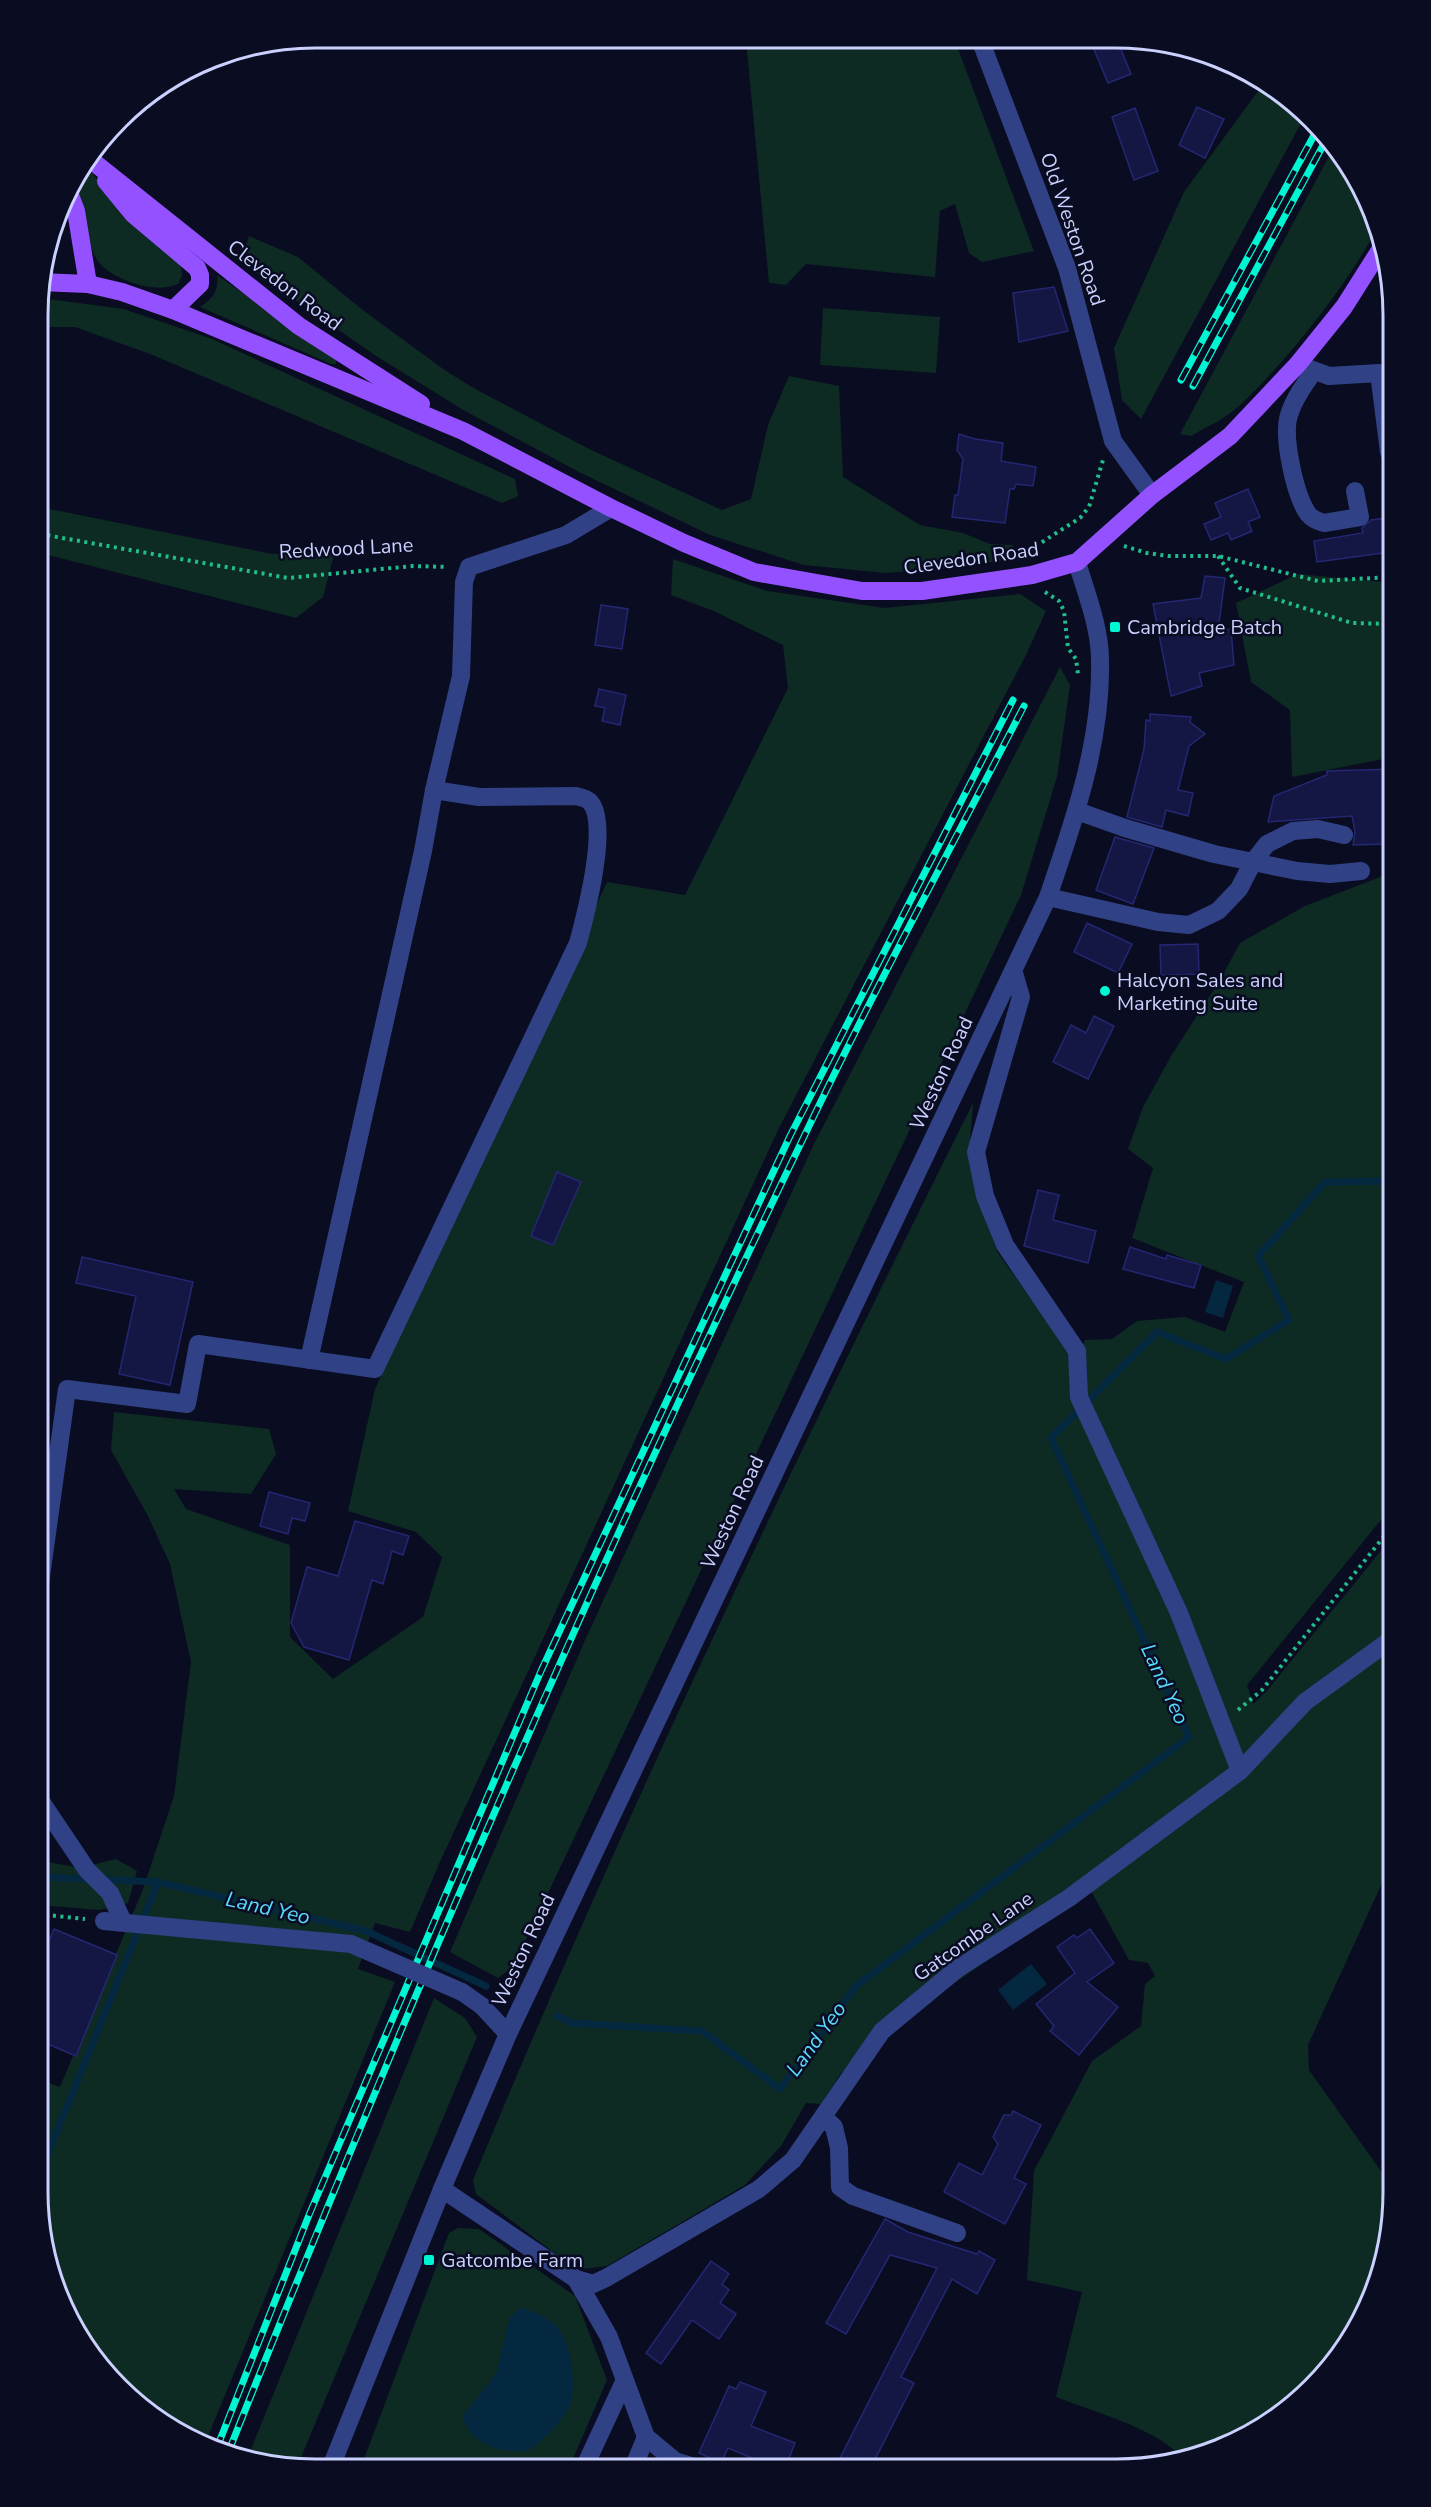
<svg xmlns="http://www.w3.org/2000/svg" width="1431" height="2507" viewBox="0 0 1431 2507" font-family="'Nunito Sans',sans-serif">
	<rect width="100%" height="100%" fill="#0a0c21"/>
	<!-- green -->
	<g fill="#0d2b23">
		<path d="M746,40l209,1 79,210 -52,11 -13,-9 -14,-49 -15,7 -5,66 -129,-13 -20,21 -17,-2z"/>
		<path d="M1264,83l35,23 7,8 -165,305 -19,-19 -8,-52 70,-156z"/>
		<path d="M1334,147l13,14 32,64c-32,61 -91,135 -141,182 -13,12 -32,20 -47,29l-11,-2z"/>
		<path d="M85,168l8,6 31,44 57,47 1,11 -4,8c-13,6 -30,4 -45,-1 -63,-22 -32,-54 -60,-100z"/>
		<path d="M249,236l49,21 66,54 82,60 31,19 114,60 131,60 29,-11 17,-74 21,-49 50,10 4,91 77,48 43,8 27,11 23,1 -1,14 -71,10 -56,4 -81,-8 -94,-30 -131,-63 -114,-61 -89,-55 -135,-94z"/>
		<path d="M217,275l119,83v6h-5l-131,-57c13,-9 19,-16 17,-32z"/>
		<path d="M40,298l84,11 88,30 303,140 3,17 -16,7 -352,-149 -75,-27h-35z"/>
		<path d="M823,308l117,9 -4,56 -116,-8z"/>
		<path d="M40,507l232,47 63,-3 -12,46 -27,21 -256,-65z"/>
		<path d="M673,559l94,32 118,17 135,-14 26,17 -20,44 -247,473 -340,736 -29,68 -35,-9 -17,46 37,13 -191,464 -58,-34 -51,-51 -43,-79 -14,-90v-113l22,8 82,-195 32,-96 17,-134 -21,-98 -22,-48 -37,-66 3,-38 155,17 7,25 -25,40 -77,-5 12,20 104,36v92l43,42 90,-62 19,-60 -26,-25 -68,-21 27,-122 232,-507 78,13 103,-207 -5,-43 -69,-34 -43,-16z"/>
		<path d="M1298,574l95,9v174l-101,20 -2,-67 -39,-28 -15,-79z"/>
		<path d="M1060,667l10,18 -13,92 -36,118 -508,1072 -15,11 -48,-26 136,-314 228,-494z"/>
		<path d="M1393,872v633l-146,180 6,19 13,-12 127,-156v323l-85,186 1,25 84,118v23l-20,87 -37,63 -51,51 -79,43 -24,4c-18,-28 -93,-49 -126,-62l26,-105 -55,-12 7,-109 58,-110 49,-35 4,-42 10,-8 -7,-13 -19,-3 -39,-71 -167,116 -82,68 -20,31 -15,-1 -25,43 -36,39 -138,81 -25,3 -13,-5 -93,-70 -3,-14c151,-366 323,-723 500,-1077l-4,51 12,55 17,44 72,101 3,16 12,-30 27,-1 25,-18 48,-4 40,15 19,-50 -112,-44 21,-70 -25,-19 15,-42 28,-51 49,-76 20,-37 65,-37z"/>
		<path d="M116,1859l21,12 -9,32 -28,7 -62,-5v-45l42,8z"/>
		<path d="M434,1998l31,20 12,19 -180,430h-19l-31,-8z"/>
		<path d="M458,2228l21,1 96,67 32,84 -38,88 -208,-1 88,-234z"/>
	</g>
	<!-- water -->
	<g fill="#042840">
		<path d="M1216,1280l17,6 -10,32 -18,-6z"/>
		<path d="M1031,1964l16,20 -34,26 -15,-20z"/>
		<path d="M520,2308c13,3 26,8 36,18 16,18 22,62 12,84 -6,10 -27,34 -38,39 -10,4 -22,2 -32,0 -18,-5 -28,-14 -36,-32l34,-43 14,-57z"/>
	</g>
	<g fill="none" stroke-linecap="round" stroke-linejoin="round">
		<!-- stream -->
		<g stroke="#042840" stroke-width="7">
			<path d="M38,1877l120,5 208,49 120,55"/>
			<path d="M557,2016l15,7 130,8 78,58 76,-103 333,-249 -138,-299 106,-106 69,27 63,-39 -31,-64 67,-74 68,-1"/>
			<path d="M38,2178l120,-296"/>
		</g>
	</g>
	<!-- building -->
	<g fill="#141644" stroke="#242772" stroke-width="1.5">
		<path d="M1091,42h27l13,32 -23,9z"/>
		<path d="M1197,107l27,12 -19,39 -26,-13z"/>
		<path d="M1135,108l23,63 -24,9 -22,-63z"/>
		<path d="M1054,287l14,44 -49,11 -6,-49z"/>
		<path d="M959,434l16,5 28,4 -2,18 35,6 -3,19 -17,-2 -2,5h-4l-5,34 -53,-6 3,-22h3l5,-36 -6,-9z"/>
		<path d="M1248,489l12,28 -12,5 4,9 -21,9 -3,-7 -17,7 -7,-16 17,-7 -6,-14z"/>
		<path d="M1393,517v28l-4,1 1,6 -73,10 -3,-21 49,-8 -1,-5 9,-8z"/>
		<path d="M1205,576l20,2 -7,53 13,-2 3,36 -35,8 3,13 -31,10 -18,-92 48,-6z"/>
		<path d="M601,605l27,4 -6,40 -27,-4z"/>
		<path d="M599,689l27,6 -6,30 -18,-4 3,-13 -10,-2z"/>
		<path d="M1150,714l41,3 -1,5 15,12 -16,12 -11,44 15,3 -5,23 -22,-6 -4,17 -35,-10 17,-68 2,-29 4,1z"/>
		<path d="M1393,769v47l-8,1 1,27 -33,1 2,-13 -3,-16 -84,6 6,-26 53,-21v-4z"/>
		<path d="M1115,837l39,11 -21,56 -37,-14z"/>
		<path d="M1087,923l45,21 -14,29 -44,-21z"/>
		<path d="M1198,944l1,30 -38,1 -1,-30z"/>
		<path d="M1094,1016l20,10 -26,53 -35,-17 18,-37 15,8z"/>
		<path d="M557,1172l24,10 -28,63 -22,-9z"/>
		<path d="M1038,1190l21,5 -6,25 43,11 -8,32 -64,-17z"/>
		<path d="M1130,1247l36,12 1,-4 34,10 -7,23 -71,-19z"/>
		<path d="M82,1257l111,25 -23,103 -51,-11 17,-78 -60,-13z"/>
		<path d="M269,1492l41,11 -5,18 -13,-3 -4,16 -28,-8z"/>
		<path d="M355,1521l54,15 -6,19 -11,-4 -9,33 -11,-4 -23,80 -45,-13 -13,-24 16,-56 31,9z"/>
		<path d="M54,1929l63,26 -41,101 -38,-16v-73z"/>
		<path d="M1090,1929l24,34 -27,19 31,25 -39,48 -29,-24 4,-5 -18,-22 39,-31 -18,-26 17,-12 3,3z"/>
		<path d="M1013,2111l28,14 -27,53 12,6 -21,40 -61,-32 15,-29 23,12 16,-31 -5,-7 11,-22h7z"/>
		<path d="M885,2219l23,13 69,22 2,-3 16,9 -18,34 -25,-15 -51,98 13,6 -44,86h-15l-16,-9 98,-192 -47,-13 -44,79 -20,-11z"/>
		<path d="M711,2261l18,13 -7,10 7,6 -9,13 16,11 -17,25 -27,-19 -31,44 -15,-11z"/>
		<path d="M740,2382l26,10 -15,34 44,17 -10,26h-7l-50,-21 -7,15 -22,-10 30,-67 7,3z"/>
	</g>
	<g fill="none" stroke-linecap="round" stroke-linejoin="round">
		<!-- path -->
		<g stroke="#20bd8d" stroke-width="4" stroke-dasharray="3 4.5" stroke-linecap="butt">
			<path d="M40,534l248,44 125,-12 35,1"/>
			<path d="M1124,546l23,7 21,3h50l100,25 75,-4"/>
			<path d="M1218,556l22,32 112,35 41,1"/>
			<path d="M1029,557l-1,-6 52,-33 9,-11 14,-47"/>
			<path d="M1045,592l14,9 5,10 4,37 8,11 2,15"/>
			<path d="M1238,1710l24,-20 131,-165"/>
			<path d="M38,1914l47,5"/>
		</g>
		<!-- minor -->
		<g stroke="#304185" stroke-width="18">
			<path d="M981,42l86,226 46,173 39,54"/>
			<path d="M1302,366l27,10 50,-3 10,79"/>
			<path d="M1314,371c-10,14 -20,28 -25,44 -7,22 6,80 19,99 4,5 10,7 16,9l36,-6 -5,-26"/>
			<path d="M1077,811l48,17 89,26 83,17 33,3 31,-3"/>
			<path d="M1048,897l110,25 31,3 29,-14 21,-22 14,-27 14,-18 26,-13 25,-2 26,6"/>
			<path d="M1014,973l7,24 -45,155 9,44 20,49 72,106 2,46 100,216 61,158"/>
			<path d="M309,1360l114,-509 11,-61"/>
			<path d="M38,1598l29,-209 120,15 11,-60 177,25 203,-426c7,-26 33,-123 11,-142 -3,-3 -9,-4 -13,-5l-97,1 -45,-7 27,-114 3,-94 5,-15 97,-32 45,-27"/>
			<path d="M38,1797l49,73 23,23 13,29"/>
			<path d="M104,1921l247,23"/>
			<path d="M462,1992l20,14 26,28"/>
			<path d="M823,2117l11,10 5,21 1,39 13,9 104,37"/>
			<path d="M442,2189l134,90 17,5 13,-6 153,-89 34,-29 89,-129 75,-62 112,-71 171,-127 65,-69 88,-64"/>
			<path d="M576,2279l33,58 37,100 29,24 23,7"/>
			<path d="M331,2467l111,-278 66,-155 540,-1137c26,-76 54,-156 52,-237 0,-33 -14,-67 -23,-98"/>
			<path d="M584,2468l40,-86"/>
			<path d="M633,2468l13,-31"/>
		</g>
		<!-- major -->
		<g stroke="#9451ff" stroke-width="18">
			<path d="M91,160l208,166 122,78"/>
			<path d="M106,181l27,33 64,54 3,7v9l-27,26"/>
			<path d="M68,190l8,21 12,73"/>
			<path d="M40,282l48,2 34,8 51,18 290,121 148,77 73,35 70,29 108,19h60l110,-16 45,-13 75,-67 78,-59 68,-72 46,-57 38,-60"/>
		</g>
		<!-- rail casing -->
		<g stroke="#00f5d2" stroke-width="7">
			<g id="rail">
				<path d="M1181,380l137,-252"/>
				<path d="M1193,386l134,-248"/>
				<path d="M216,2450l93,-235 232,-544 249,-535 223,-436"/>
				<path d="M228,2453c176,-442 365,-879 572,-1308 70,-148 149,-293 224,-439"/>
			</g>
		</g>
		<!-- rail -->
		<use href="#rail" stroke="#0a0c21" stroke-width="4.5" stroke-dasharray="14" stroke-linecap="butt"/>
		<!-- minor-bridge -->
		<path stroke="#304185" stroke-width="18" d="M351,1944l111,48"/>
	</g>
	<!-- markers -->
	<g fill="#00f5d2" stroke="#0a0c21" stroke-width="2">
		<rect x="1109" y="621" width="12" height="12" rx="3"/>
		<circle cx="1105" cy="991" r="6"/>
		<rect x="423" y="2254" width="12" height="12" rx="3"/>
	</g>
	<g text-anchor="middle" stroke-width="5" stroke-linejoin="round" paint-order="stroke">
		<!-- street labels -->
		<g font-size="20" fill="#cad1ff" stroke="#0a0c21">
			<text transform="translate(1073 229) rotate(71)" y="7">Old Weston Road</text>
			<text transform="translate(285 285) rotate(37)" y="7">Clevedon Road</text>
			<text transform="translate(346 548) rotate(-3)" y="7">Redwood Lane</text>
			<text transform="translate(971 558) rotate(-8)" y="7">Clevedon Road</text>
			<text transform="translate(941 1073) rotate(-65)" y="7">Weston Road</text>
			<text transform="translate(732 1512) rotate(-65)" y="7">Weston Road</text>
			<text transform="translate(973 1936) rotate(-35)" y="7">Gatcombe Lane</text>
			<text transform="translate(523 1950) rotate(-65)" y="7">Weston Road</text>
		</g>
		<!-- poi labels -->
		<g font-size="20" fill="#cad1ff" stroke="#0a0c21" text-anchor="start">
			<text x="1127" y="634">Cambridge Batch</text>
			<text x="1117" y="987">Halcyon Sales and<tspan x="1117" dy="23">Marketing Suite</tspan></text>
			<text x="441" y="2267">Gatcombe Farm</text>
		</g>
		<!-- water labels -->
		<g font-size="21" font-style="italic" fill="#58daff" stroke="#0a0c21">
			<text transform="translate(1165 1684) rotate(65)" y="7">Land Yeo</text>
			<text transform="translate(268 1908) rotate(13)" y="7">Land Yeo</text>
			<text transform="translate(816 2039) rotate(-54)" y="7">Land Yeo</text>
		</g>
	</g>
	<!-- crop -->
	<path d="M0 0H1431V2507H0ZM315 48H1116A267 267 0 0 1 1383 315V2192A267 267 0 0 1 1116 2459H315A267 267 0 0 1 48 2192V315A267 267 0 0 1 315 48Z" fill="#0a0c21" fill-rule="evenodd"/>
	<path fill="none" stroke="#cad1ff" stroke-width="3" d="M315 48H1116A267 267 0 0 1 1383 315V2192A267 267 0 0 1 1116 2459H315A267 267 0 0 1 48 2192V315A267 267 0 0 1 315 48Z"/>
</svg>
